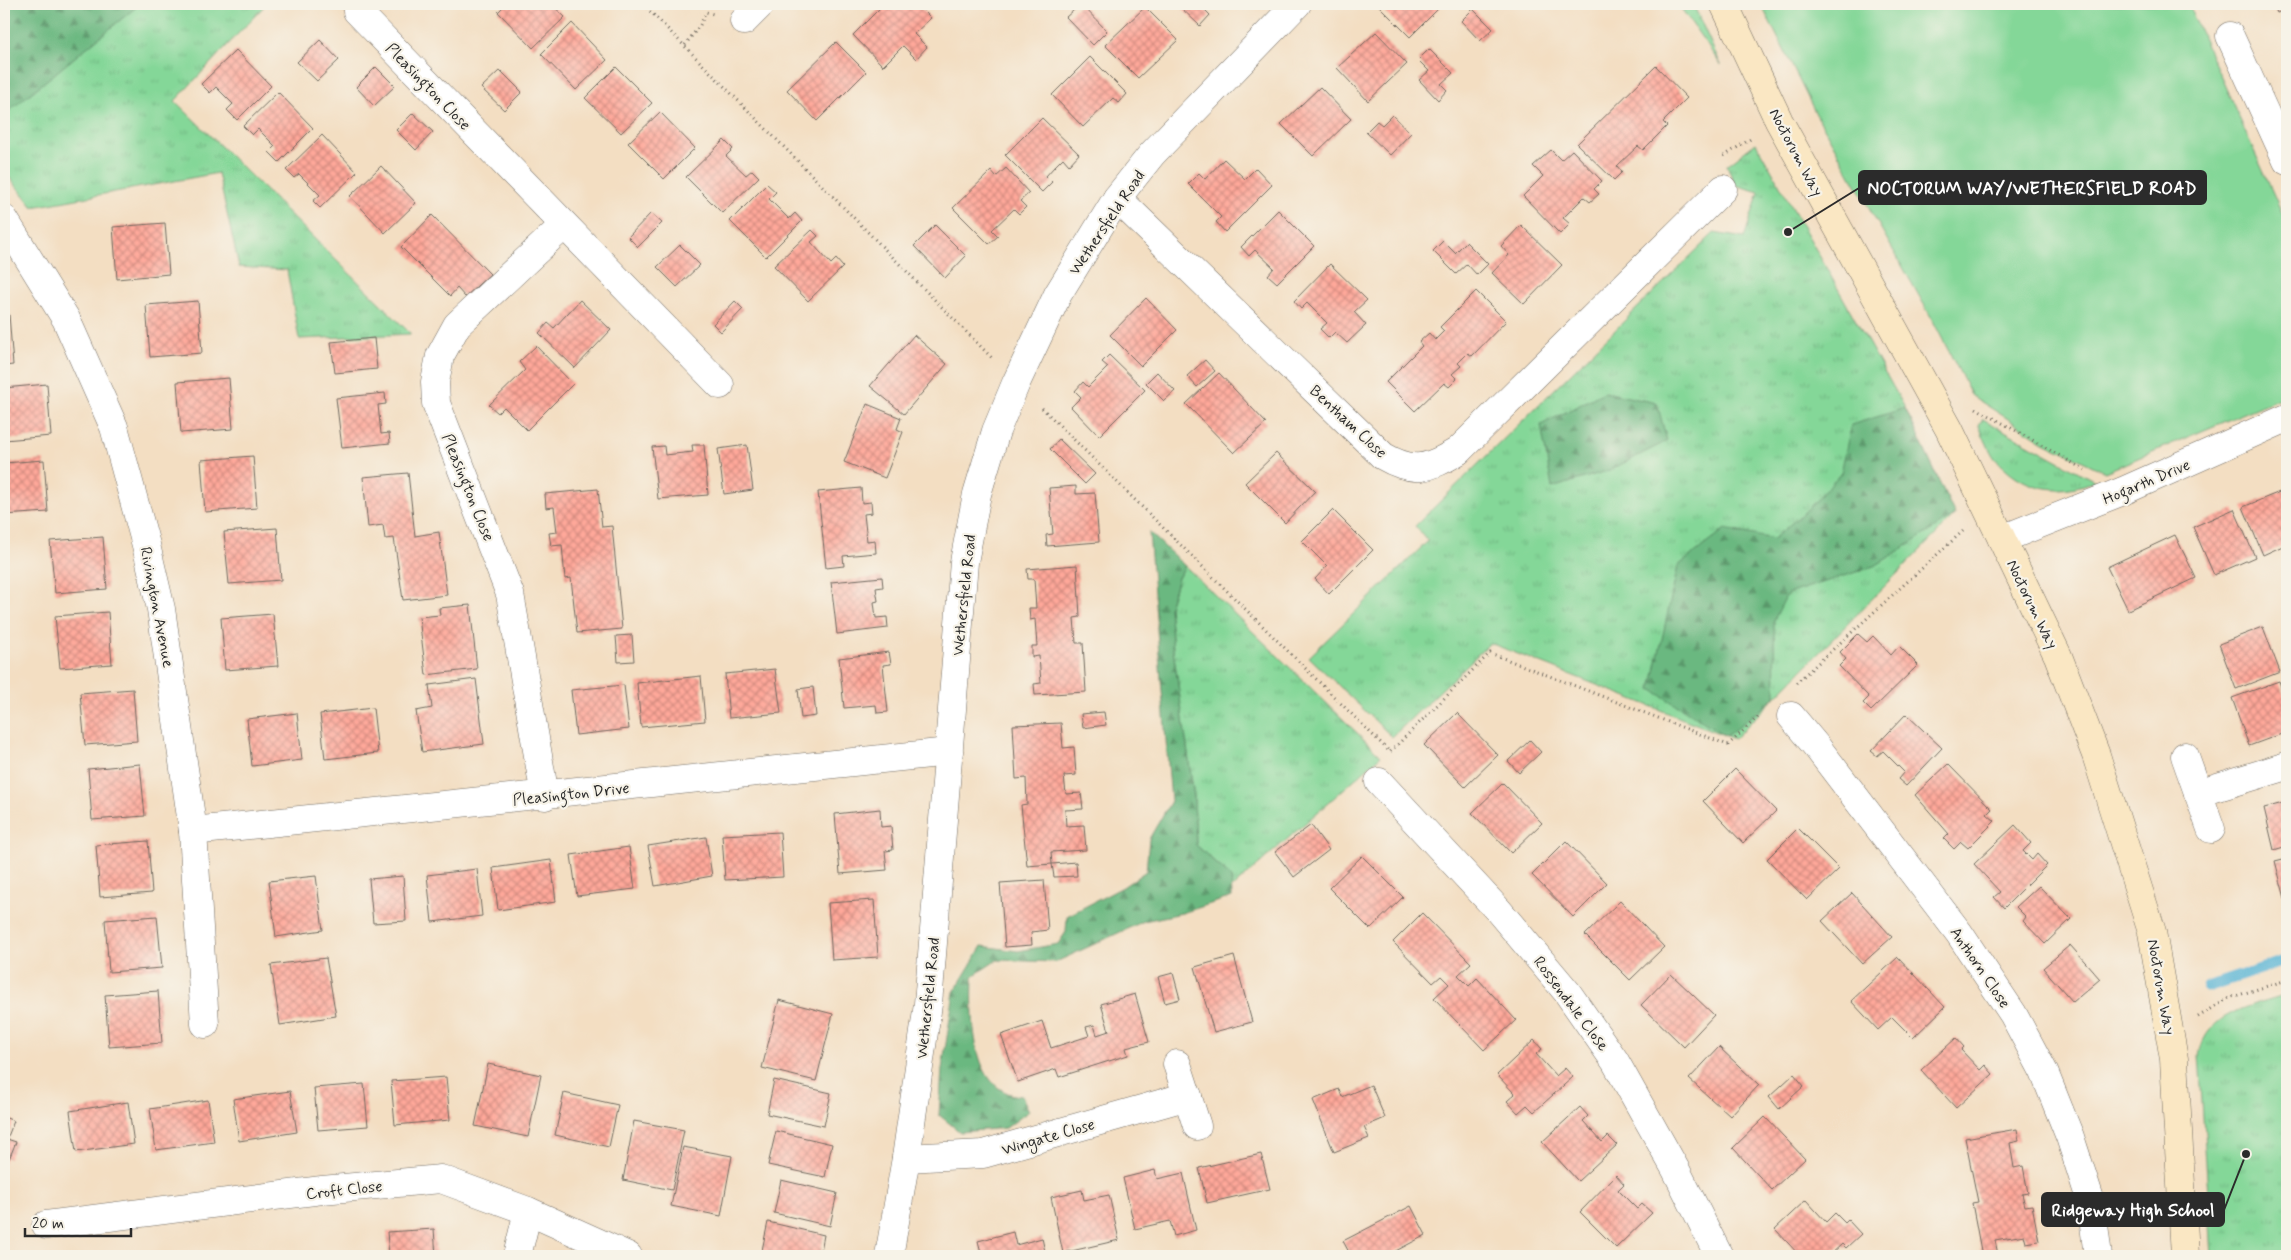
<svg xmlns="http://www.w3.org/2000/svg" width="2291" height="1260" viewBox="0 0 2291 1260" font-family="Mynerve,sans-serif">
	<defs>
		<pattern id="grass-tufts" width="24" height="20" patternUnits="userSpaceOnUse" patternTransform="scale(1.25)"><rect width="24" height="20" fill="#84d798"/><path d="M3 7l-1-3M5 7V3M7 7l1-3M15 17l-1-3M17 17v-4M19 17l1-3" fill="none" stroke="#72b983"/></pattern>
		<pattern id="forest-firs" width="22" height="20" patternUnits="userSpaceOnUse" patternTransform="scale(1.25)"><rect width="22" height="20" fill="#6bb880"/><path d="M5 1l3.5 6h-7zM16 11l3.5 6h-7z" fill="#589669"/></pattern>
		<pattern id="building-cross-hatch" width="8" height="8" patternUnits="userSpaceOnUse" patternTransform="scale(1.25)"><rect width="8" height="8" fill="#ffa89a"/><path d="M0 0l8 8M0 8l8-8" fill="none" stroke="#cf897e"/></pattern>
	</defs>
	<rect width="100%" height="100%" fill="#f7f3e8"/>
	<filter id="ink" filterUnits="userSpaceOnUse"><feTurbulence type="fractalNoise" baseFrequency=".02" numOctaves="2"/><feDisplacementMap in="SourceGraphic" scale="10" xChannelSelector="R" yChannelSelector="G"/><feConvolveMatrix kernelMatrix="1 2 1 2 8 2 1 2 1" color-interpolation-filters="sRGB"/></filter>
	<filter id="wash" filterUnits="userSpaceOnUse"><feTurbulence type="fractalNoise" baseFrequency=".0096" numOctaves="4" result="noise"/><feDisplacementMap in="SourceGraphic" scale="20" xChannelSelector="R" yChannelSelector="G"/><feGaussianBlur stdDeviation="1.12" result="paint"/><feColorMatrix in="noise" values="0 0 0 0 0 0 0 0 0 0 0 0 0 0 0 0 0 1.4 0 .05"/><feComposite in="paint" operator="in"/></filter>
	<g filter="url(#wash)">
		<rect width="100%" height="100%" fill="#f3dec2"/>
		<!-- grass -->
		<g fill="url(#grass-tufts)" stroke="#588162">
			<path d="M4,4h262l-91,97 236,233 -112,5 -12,-69 -48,-3 -21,-94 -185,34 -29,-36z"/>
			<path d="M1678,4h15l28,61z"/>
			<path d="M1756,143l149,265 50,107 -221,224 -244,-96 -98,94 -83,-80 119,-116 -13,-15 299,-293 30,5 15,-46 -24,-7 -8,-20z"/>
			<path d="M1983,419l112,62c-31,13 -64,11 -90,-13 -4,-4 -10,-8 -13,-14 -5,-9 -9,-19 -13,-28z"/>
			<path d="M1185,566l196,190 -150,133v-12l-35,-32 -2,-48 -21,-148 -4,-42 9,-29z"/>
			<path d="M2287,994v262h-75l-13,-201c7,-43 53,-49 88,-61z"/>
		</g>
		<!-- forest -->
		<g fill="url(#forest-firs)" stroke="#4b7256">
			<path d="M4,4h136l-136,111z"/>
			<path d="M1604,392l53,11 10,38 -57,29 -58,18 -11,-63z"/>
			<path d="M1905,408l50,107 -80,51 -88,28 -13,26 1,78 -49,38 -75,-47 27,-123 47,-37 48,10 36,-31 32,-35 10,-48z"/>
			<path d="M1149,532l36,34 -7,12 -9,29 4,42 21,148 2,48 35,32 1,20 -50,16 -38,8 -88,41 -59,-2 -24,16c-1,38 -4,117 49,120l7,15 -23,17 -46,4 -21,-17 3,-46 12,-77 28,-46 36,5 40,-7 8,-12 1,-16 56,-29 23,-16 3,-32 22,-38z"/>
		</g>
		<!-- park -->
		<path fill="#84d798" stroke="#588162" d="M1761,4h427l99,220v171l-182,77 -61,-30 -72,-46 -41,-79 -115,-203z"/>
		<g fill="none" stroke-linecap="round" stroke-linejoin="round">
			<!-- stream -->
			<path stroke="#56b3d4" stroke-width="11" d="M2207,987l80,-27"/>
		</g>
		<g id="blocks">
			<!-- building -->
			<g fill="url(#building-cross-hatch)">
				<path d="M506,4h45l14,13 -32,31 -35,-36z"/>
				<path d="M884,4h33l14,14 -17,16 13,13 -11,12 -13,-13 -20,20 -30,-31z"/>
				<path d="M1081,4l26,27 -14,14 -27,-28z"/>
				<path d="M1177,4h35l-7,6 5,5 -10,11z"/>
				<path d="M1381,4h62l-33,33 -31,-31z"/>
				<path d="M2273,4h14v5l-10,4z"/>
				<path d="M1145,7l33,33 -40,38 -33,-33z"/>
				<path d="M1473,9l20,20 -13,12 -19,-20z"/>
				<path d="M572,23l35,37 -31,30 -35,-36z"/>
				<path d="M1376,32l31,32 -39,37 -31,-33z"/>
				<path d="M320,40l19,20 -22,21 -20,-19z"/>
				<path d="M836,42l30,30 -49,49 -30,-31z"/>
				<path d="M1429,49l24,24 -12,11 6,6 -9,10 -19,-20 10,-9 -11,-11z"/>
				<path d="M236,50l35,36 -34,34 -10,-10 6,-6 -17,-17 -6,6 -9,-9z"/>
				<path d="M1090,57l37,37 -8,9 -6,-5 -30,29 -31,-32z"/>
				<path d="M1656,66l31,32 -24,24 4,4 -24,24 -5,-4 -21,20 5,6 -8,8 -37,-36z"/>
				<path d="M376,67l19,19 -21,20 -18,-19z"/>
				<path d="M616,67l36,36 -31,30 -36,-35z"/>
				<path d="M500,70l22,22 -18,18 -23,-22z"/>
				<path d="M1320,87l31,32 -38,37 -32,-32z"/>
				<path d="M278,92l35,36 -34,34 -10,-10 6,-6 -17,-17 -6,6 -9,-9z"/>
				<path d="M660,112l35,36 -31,31 -36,-36z"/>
				<path d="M413,113l20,19 -17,18 -20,-20z"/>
				<path d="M1392,115l19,18 -21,22 -24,-23 11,-11 5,4z"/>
				<path d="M1042,118l37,36 -10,11 -6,-7 -9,9 -8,9 6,6 -10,10 -37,-37z"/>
				<path d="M322,135l35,37 -37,36 -7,-7 7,-6 -21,-21 -5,4 -8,-8z"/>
				<path d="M724,140l9,9 -7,7 20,19 6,-5 7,7 -37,36 -36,-36z"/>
				<path d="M1551,150l10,10 11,-10 30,31 -8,8 5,5 -9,8 -6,-5 -21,21 7,6 -10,10 -37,-38 20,-20 -10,-10z"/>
				<path d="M1224,159l21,20 11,-11 16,17 -47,47 -9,-10 5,-5 -33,-33 11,-11 6,6z"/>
				<path d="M381,166l35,37 -31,30 -35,-37z"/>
				<path d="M1006,168l23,25 -9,8 6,6 -7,7 -5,-5 -22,21 6,6 -9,8 -36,-36 38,-37 5,6z"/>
				<path d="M767,184l9,8 -7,7 20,20 6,-6 7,8 -36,36 -36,-36z"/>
				<path d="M1278,210l36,36 -37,37 -9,-8 6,-7 -19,-18 -6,6 -8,-9z"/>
				<path d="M651,213l11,10 -24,24 -10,-10z"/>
				<path d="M432,215l58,59 -25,23 -8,-9 -7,8 -49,-49z"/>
				<path d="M165,223l4,51 -52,5 -4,-52z"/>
				<path d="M935,225l31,31 -21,22 -31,-32z"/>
				<path d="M1521,225l41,40 -38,39 -32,-31 17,-18 -8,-9z"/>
				<path d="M812,230l6,6 -7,6 20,22 5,-5 7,8 -35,34 -34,-35z"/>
				<path d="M1443,241l12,12 11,-11 22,22 -11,11 -10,-11 -11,10 -23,-23z"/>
				<path d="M680,245l20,20 -23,22 -20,-20z"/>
				<path d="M1330,264l37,36 -13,12 12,13 -19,18 -12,-11 -6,6 -9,-9 7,-6 -20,-20 -6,6 -7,-8z"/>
				<path d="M1476,291l30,30 -34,35 -4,-3 -10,10 3,3 -9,8 5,5 -8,8 -5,-4 -29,28 -29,-29 36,-36 -3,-4 10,-9 6,7 9,-9 -4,-4z"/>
				<path d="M1146,298l31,32 -36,36 -31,-31z"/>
				<path d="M580,300l31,30 -36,38 -36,-35 9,-10 6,5z"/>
				<path d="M198,301l4,52 -52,4 -4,-52z"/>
				<path d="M735,301l8,8 -22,23 -8,-8z"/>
				<path d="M4,314h5l4,51 -9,1z"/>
				<path d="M914,335l33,29 -43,50 -34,-28z"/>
				<path d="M374,338l3,31 -42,4 -4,-31z"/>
				<path d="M536,346l37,38 -46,46 -23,-23 -6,6 -9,-8 36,-35 -6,-8z"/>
				<path d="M1109,355l36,35 -46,46 -28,-29 10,-10 -6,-6 8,-9 5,5 20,-20 -6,-5z"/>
				<path d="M1205,360l10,11 -18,16 -10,-11z"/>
				<path d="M1157,372l18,19 -11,10 -18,-18z"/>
				<path d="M1219,373l47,50 -32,30 -48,-49z"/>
				<path d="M229,378l4,51 -52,4 -4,-51z"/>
				<path d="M47,384l4,52 -47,4v-52z"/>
				<path d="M385,393l1,11 -8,1 3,29 8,-1 1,10 -48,5 -6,-50z"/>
				<path d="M867,404l34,14 -4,11 6,3 -18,46 -41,-16z"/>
				<path d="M1059,439l36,35 -10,10 -35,-35z"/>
				<path d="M692,445h12l4,50 -50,4 -6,-52 12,-1 1,9 28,-3z"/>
				<path d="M747,445l6,45 -29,4 -6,-45z"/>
				<path d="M1276,453l39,38 -30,32 -40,-40z"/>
				<path d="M253,456l4,52 -52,4 -4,-52z"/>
				<path d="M44,460l4,52 -44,3v-52z"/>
				<path d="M408,473l7,63 24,-4 8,63 -44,5 -9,-62 -9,1 -2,-14 -15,2 -5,-50z"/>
				<path d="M1076,486v8l19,-1 4,49 -52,4 -1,-11 7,-1 -4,-46z"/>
				<path d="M861,488l1,15 9,-1 1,11 -8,1 3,27 8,-1 1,13 -33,3 1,10 -18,2 -8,-76z"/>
				<path d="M598,489l4,38 10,-1 10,103 -45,4 -6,-55 -6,1 -3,-34 -11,1 -2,-13 8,-1 -3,-25 -8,1 -1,-14z"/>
				<path d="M2287,489v55l-24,11 -20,-48z"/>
				<path d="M2234,509l21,48 -41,18 -21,-48z"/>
				<path d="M1333,510l40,40 -44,44 -14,-15 12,-13 -25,-25z"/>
				<path d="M277,528l4,52 -52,4 -5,-52z"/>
				<path d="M2175,535l21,43 -68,32 -21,-43z"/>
				<path d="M103,537l4,52 -52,4 -5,-52z"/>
				<path d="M1077,565l3,52 -6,1 2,25h7l3,49 -51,3 -1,-11 7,-1 -2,-27 -7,1v-11h5l-2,-27 -5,1 -1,-12h7l-2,-29h-6l-1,-10z"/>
				<path d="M882,577l1,10 -7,1 2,13 -4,1 2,16 11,-1 1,11 -51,6 -6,-52z"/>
				<path d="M470,605l7,64 -51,6 -7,-58 21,-2 -1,-7z"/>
				<path d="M108,612l4,52 -52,4 -5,-52z"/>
				<path d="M273,614l5,52 -53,4 -4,-52z"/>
				<path d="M2263,627l17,45 -44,17 -17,-45z"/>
				<path d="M1858,634l9,8 6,-6 18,19 8,-9 19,19 -47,46 -8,-8 6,-6 -30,-31 7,-7 -6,-7z"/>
				<path d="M632,635l2,26 -16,1 -2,-26z"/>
				<path d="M889,652l2,12 -8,1 5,47 -11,1 -1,-8 -32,3 -5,-50z"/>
				<path d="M775,669l6,44 -52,5 -4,-44z"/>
				<path d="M701,676l4,45 -64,6 -4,-44z"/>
				<path d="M476,679l8,65 -62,8 -6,-41 16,-3 -3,-23z"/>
				<path d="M2279,681l8,23v28l-38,14 -17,-48z"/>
				<path d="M624,685l5,44 -53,6 -5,-45z"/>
				<path d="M813,687l3,29 -15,2 -3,-29z"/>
				<path d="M133,689l4,52 -52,4 -5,-52z"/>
				<path d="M373,708l5,45 -53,6 -5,-45z"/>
				<path d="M1104,712l2,13 -23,3 -2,-14z"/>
				<path d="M297,713l5,47 -50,6 -5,-47z"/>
				<path d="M1457,713l41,42 -33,32 -41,-42z"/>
				<path d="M1906,714l36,34 -36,38 -8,-7 6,-7 -21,-21 -6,5 -6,-5z"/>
				<path d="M1061,723l2,25 11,-1 2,28 -12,1 2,18 15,-1 2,16 -18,1 1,16 18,-1 2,25 -35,2 1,12 -25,2 -6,-61 6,-1 -1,-26 -10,1 -3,-54z"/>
				<path d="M1530,740l11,12 -22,21 -11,-12z"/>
				<path d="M140,764l5,52 -53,4 -4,-51z"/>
				<path d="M1948,764l44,45 -5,5 8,7 -27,27 -7,-6 -7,7 -10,-10 5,-5 -34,-39z"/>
				<path d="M1735,769l41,42 -33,32 -40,-42z"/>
				<path d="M1503,783l39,40 -31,30 -39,-40z"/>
				<path d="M2287,802v44l-13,4 -10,-42z"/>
				<path d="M880,809l1,18 10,-1 2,24 -8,1 2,19 -47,4 -5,-60z"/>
				<path d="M1311,825l18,25 -35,27 -19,-25z"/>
				<path d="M2015,825l16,18 -8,8 9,9 5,-6 10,11 -43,43 -10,-11 6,-5 -26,-28z"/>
				<path d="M1798,828l41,41 -32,31 -40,-41z"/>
				<path d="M780,832l3,45 -58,3 -3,-45z"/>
				<path d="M706,837l6,39 -57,10 -7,-40z"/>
				<path d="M148,841l4,52 -52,4 -4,-52z"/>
				<path d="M1566,841l41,42 -34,34 -41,-42z"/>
				<path d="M629,847l6,42 -58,7 -6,-41z"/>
				<path d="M1362,856l41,41 -33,32 -41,-41z"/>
				<path d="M2287,858v43l-1,1 -11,-41z"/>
				<path d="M551,860l5,42 -58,8 -5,-42z"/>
				<path d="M1076,862l1,14 -23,1 -2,-13z"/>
				<path d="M477,869l5,47 -50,6 -5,-47z"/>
				<path d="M316,876l7,54 -47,7 -7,-56z"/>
				<path d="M403,876l3,45 -33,2 -4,-44z"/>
				<path d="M1044,880l4,50 -17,2 1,13 -27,2 -5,-64z"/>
				<path d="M2039,886l32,33 -26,25 -22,-23 3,-4 -10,-10z"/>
				<path d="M1852,893l40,44 -30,27 -40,-43z"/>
				<path d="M874,900l4,57 -46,3 -4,-57z"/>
				<path d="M1620,901l44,46 -34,33 -45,-45z"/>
				<path d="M1422,913l49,50 -13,12 11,11 8,-8 39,42 -32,30 -50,-52 15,-14 -8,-8 -8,7 -40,-41z"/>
				<path d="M157,916l5,52 -53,4 -4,-52z"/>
				<path d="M2070,945l30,34 -27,23 -30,-34z"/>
				<path d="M1234,956l18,66 -38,10 -19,-65z"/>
				<path d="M1898,957l47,50 -32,31 -21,-21 -14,13 -27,-29z"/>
				<path d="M326,958l10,58 -56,9 -9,-60z"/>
				<path d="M1173,973l7,26 -15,4 -7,-26z"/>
				<path d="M1671,974l43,41 -30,32 -43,-42z"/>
				<path d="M158,991l4,52 -53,4 -4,-52z"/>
				<path d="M1135,994l14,48 -23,6 2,7 -69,22 -3,-8 -38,13 -17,-47 41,-14 9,27 38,-12 -3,-9 8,-2 3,10 12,-4 -8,-27z"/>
				<path d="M779,1000l54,14 -17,67 -54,-13z"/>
				<path d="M1956,1038l8,9 -3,3 19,20 5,-5 8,9 -37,34 -35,-38z"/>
				<path d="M1534,1040l8,9 -6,5 20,22 9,-8 8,9 -39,35 -7,-7 -9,8 -11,-12 8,-7 -18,-19z"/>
				<path d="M1719,1047l40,38 -29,31 -41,-37z"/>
				<path d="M488,1064l53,11 -13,62 -53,-11z"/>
				<path d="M1794,1074l10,12 -25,23 -10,-12z"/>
				<path d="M446,1077l4,43 -55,5 -4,-44z"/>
				<path d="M774,1080l57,13 -7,33 -57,-12z"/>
				<path d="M364,1084l4,42 -50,4 -4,-42z"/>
				<path d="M1371,1085l14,33 -21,9 5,11 -35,14 -21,-52 26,-11 3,8z"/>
				<path d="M290,1091l7,41 -58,9 -6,-42z"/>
				<path d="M564,1093l54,12 -9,42 -54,-12z"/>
				<path d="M208,1100l6,42 -58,8 -6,-41z"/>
				<path d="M128,1102l6,42 -58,8 -6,-41z"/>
				<path d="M1580,1107l8,9 -5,5 19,21 6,-6 9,9 -39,36 -36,-39z"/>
				<path d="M4,1117l10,4 -7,18 9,3 -7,17 -3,-2 -2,6z"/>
				<path d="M1765,1117l40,42 -33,31 -39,-42z"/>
				<path d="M634,1121l50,9 -12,60 -49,-10z"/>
				<path d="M2017,1129l2,12 -9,2 4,25 9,-2 5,27 -6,1 3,12 7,-1 7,36 -13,2 -2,-8 -29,5 3,15 -16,1 -10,-53 6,-1 -13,-64z"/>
				<path d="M776,1131l56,13 -7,33 -57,-12z"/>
				<path d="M683,1147l49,9 -11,60 -50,-10z"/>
				<path d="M1261,1154l9,35 -63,14 -8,-35z"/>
				<path d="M1155,1170l2,9 26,-6 13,57 -22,6 -4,-15 -35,8 -12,-51z"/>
				<path d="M1616,1175l8,9 -6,6 19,19 5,-5 10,9 -36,35 -36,-36z"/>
				<path d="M781,1180l56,13 -7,33 -56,-13z"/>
				<path d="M1082,1190l2,10 25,-5 10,45 -56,13 -12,-56z"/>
				<path d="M1806,1200l20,22 9,-9 10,10 3,-3 13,14 -15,14 -4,-4 -13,12h-29l-25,-27z"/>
				<path d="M1411,1206l15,29 -36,19 2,2h-41l-8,-15z"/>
				<path d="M768,1222l56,13 -4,21 -59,-1z"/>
				<path d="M434,1229l2,27h-47l-2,-24z"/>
				<path d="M1013,1232l3,13 26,-7 4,18h-64l-4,-15z"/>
			</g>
		</g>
	</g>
	<g filter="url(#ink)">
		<use href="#blocks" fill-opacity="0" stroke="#716a60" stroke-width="1"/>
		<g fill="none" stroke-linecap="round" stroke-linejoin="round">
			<!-- street casing -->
			<g stroke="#716a60" stroke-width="29">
				<g id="street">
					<path d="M357,11l363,374"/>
					<path d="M744,21l17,-17"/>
					<path d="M2230,36l57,125"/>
					<path d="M1117,198l266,258c31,18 45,13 75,-5l265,-262"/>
					<path d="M4,219l62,100 48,108 32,118 15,64 32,222 12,193"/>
					<path d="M2002,539l121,-48 164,-73"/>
					<path d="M1791,716l26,31 142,186 54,81 31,58 26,65 21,65 7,54"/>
					<path d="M2185,756l26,73"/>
					<path d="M1379,782l119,128 69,82 48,69 61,109 43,86"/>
					<path d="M2198,793l89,-27"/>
					<path d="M545,796l-35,-202 -74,-191 -1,-21 5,-26 17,-31 106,-99"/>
					<path d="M193,831l756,-79"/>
					<path d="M1177,1064l20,62"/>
					<path d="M906,1158l77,-4 205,-58"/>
					<path d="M46,1225l276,-35 119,-11 87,32 100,45"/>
					<path d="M517,1256l11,-45"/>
					<path d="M889,1256l17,-98 22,-154 36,-442 13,-68 19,-63 20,-48 42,-89 59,-96 35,-44 145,-150"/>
				</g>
			</g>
			<!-- secondary casing -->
			<g stroke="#716a60" stroke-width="29">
				<path id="secondary" d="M1724,4l55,117 170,308 109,227 38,99 56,177 22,127 11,197"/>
			</g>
			<!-- path -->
			<g stroke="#716a60" stroke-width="3" stroke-dasharray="1 4" stroke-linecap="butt">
				<path d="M643,4l350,355"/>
				<path d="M685,45l15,-20 6,-13 7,2"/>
				<path d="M1724,156l28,-18"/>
				<path d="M1042,408l348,344 100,-99 238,92 31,-29"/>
				<path d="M1976,408l109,62"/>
				<path d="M1796,683l167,-152"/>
				<path d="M2198,1017l31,-19 58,-18"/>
			</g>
			<!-- street -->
			<use href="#street" stroke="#fff" stroke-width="28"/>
			<!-- secondary -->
			<use href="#secondary" stroke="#fae7c3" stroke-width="28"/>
		</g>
	</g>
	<g text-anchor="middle" stroke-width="4.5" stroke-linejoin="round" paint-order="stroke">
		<!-- street labels -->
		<g font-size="16" fill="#2b2b2b" stroke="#f7f3e8">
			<text transform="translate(429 86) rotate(46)" y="6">Pleasington Close</text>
			<text transform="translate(1797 152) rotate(62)" y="6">Noctorum Way</text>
			<text transform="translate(1106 222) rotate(-56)" y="6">Wethersfield Road</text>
			<text transform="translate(1349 421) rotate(43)" y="6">Bentham Close</text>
			<text transform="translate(2146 481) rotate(-23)" y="6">Hogarth Drive</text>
			<text transform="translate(469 487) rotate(68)" y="6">Pleasington Close</text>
			<text transform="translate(963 595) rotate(-84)" y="6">Wethersfield Road</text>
			<text transform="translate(2033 604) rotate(64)" y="6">Noctorum Way</text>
			<text transform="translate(158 607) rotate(79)" y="6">Rivington Avenue</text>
			<text transform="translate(571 793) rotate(-6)" y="6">Pleasington Drive</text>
			<text transform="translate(1981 967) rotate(56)" y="6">Anthorn Close</text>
			<text transform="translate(2162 987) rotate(80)" y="6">Noctorum Way</text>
			<text transform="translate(927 998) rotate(-84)" y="6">Wethersfield Road</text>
			<text transform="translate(1572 1003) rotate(53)" y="6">Rossendale Close</text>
			<text transform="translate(1048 1136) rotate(-16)" y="6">Wingate Close</text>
			<text transform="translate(344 1189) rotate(-6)" y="6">Croft Close</text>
		</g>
	</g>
	<!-- callouts -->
	<path fill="none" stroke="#2b2b2b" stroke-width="2" d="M1788 232L1859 188M2246 1154L2224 1210"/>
	<g fill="#2b2b2b" stroke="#f7f3e8" stroke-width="2">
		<circle cx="1788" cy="232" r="5"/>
		<circle cx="2246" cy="1154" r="5"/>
	</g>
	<g fill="#2b2b2b" stroke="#2b2b2b" stroke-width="2">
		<rect x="1859" y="171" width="347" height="33" rx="5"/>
		<rect x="2042" y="1193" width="182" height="33" rx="5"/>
	</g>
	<g font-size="18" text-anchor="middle" font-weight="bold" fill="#fff">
		<text x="2032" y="194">NOCTORUM WAY/WETHERSFIELD ROAD</text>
		<text x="2133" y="1216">Ridgeway High School</text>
	</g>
	<!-- margin -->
	<rect width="2291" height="1260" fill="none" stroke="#f7f3e8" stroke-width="20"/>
	<!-- scale -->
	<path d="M25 1228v8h106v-8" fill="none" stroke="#2b2b2b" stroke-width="2.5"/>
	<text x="32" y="1228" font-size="15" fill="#2b2b2b" stroke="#f7f3e8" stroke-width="4" paint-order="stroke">20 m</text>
</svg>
